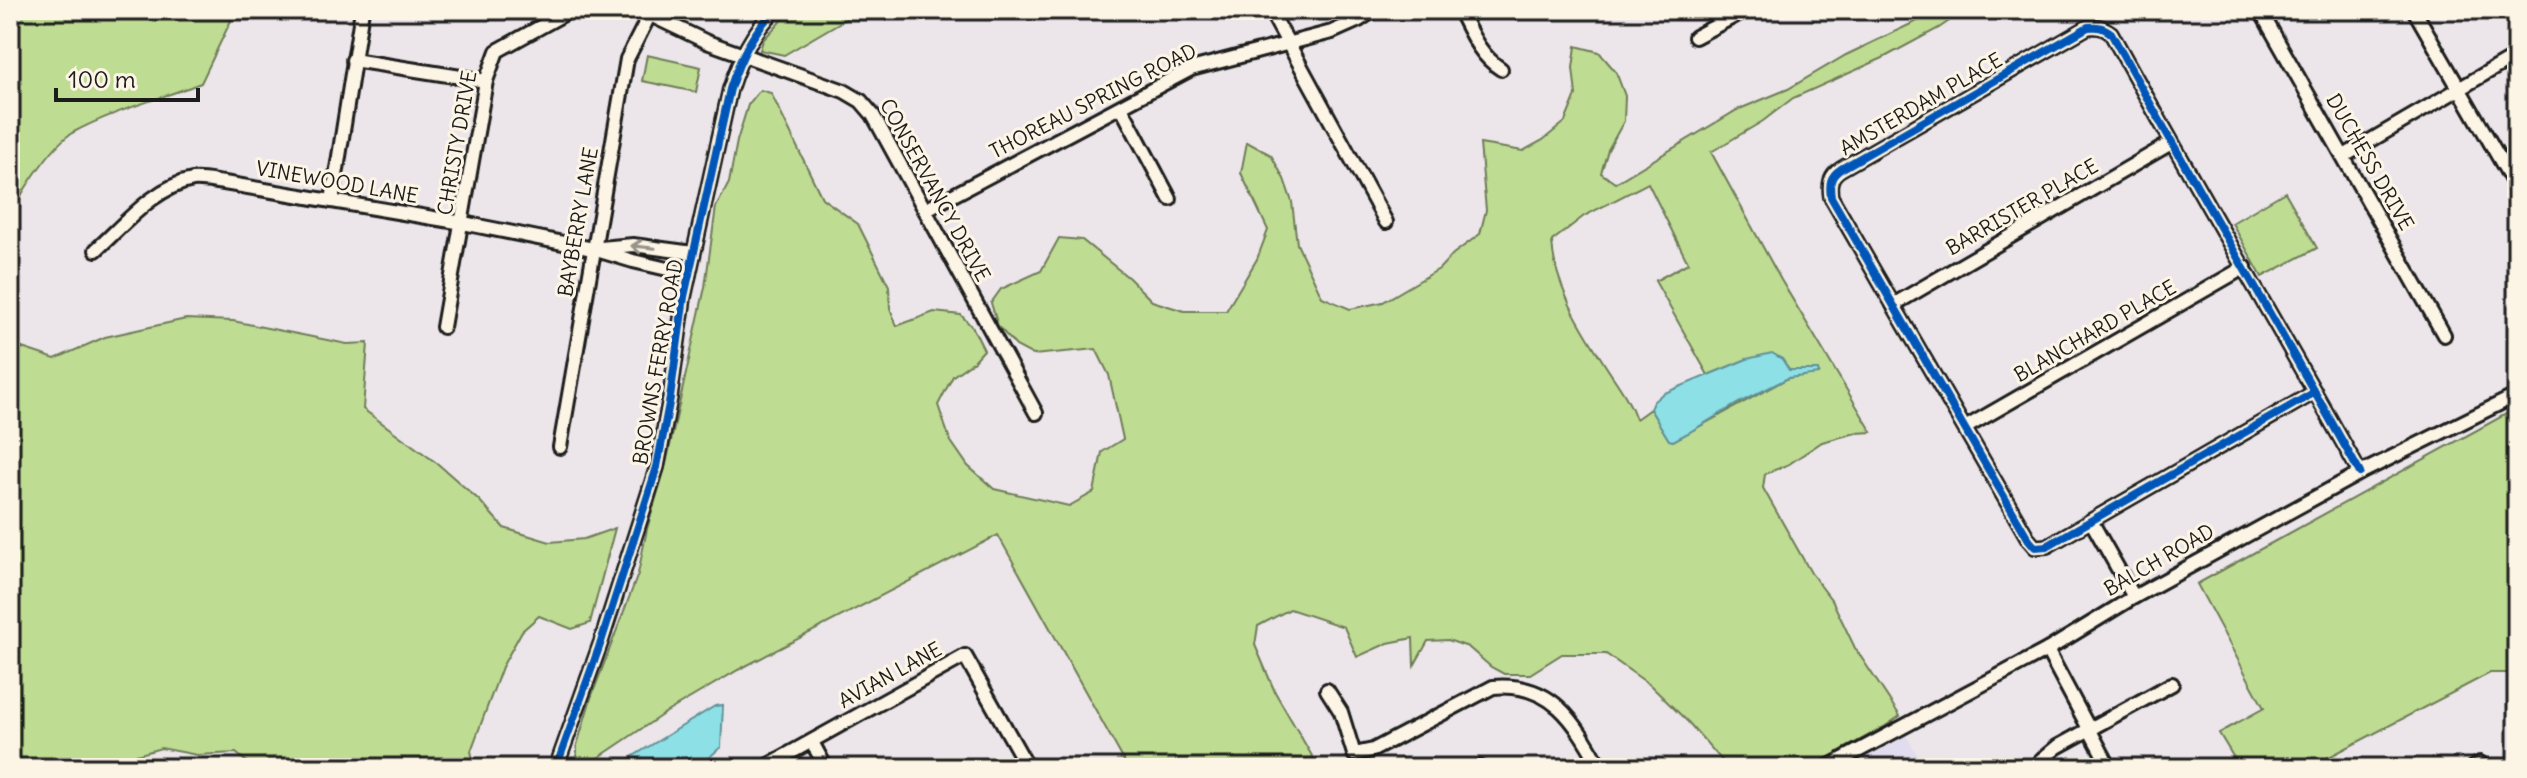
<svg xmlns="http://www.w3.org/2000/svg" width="2527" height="778" viewBox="0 0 2527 778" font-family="Delius,sans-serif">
	<rect width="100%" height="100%" fill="#ece6ea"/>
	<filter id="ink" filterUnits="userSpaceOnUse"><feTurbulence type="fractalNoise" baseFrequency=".0125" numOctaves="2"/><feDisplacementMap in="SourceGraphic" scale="16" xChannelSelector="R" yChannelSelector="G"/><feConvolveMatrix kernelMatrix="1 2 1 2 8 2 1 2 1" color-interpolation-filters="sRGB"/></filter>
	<g filter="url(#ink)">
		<!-- built -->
		<path fill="#e1dcee" d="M1906,735l19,33h-79z"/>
		<!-- green -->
		<g fill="#bfdc93" stroke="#6e7c58" stroke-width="2" fill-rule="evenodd">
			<path d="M10,10h226l-35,73c-42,16 -89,28 -129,50 -21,13 -54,63 -62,86z"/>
			<path d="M791,10h70l-77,45 -24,-5 3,-10z"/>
			<path d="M1940,10h25l-26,18 -56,30 -90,40 -30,23 -52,31 70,128 91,152 -16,1 -34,9 -33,22 -24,10 -2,14 48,85 22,29 22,46 45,68 -16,11 -75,41h-74l-10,-4 -36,-41 -39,-38 -44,-31h-44l-32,20h-26l-13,-7 -23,-20 -20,-7 -20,1 -14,25 -1,-28 -25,5 -31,14 -13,-30 -54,-18 -32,17 -3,19 20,47 44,76h-191l-130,-233 -260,135 -73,43 -82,55h-6v-23l14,-47 47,-124 9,-45 19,-65 39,-177 11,-80 13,-24 8,-42 11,-36 12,-15 11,3 51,105 36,26 31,62 1,22 7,18 37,-14 27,3 12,13 11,22 -10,11 -21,15 -15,29 12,35 18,26 26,23 75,17 25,-14 8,-40 21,-13 -14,-64 -13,-26 -63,6 -17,-9 -18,-20 -7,-23 10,-14 40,-18 18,-33 23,2 47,38 23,23 32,10h42l31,-52 11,-29 -27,-57 6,-31 24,13 13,24 8,23 5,42 25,53 28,12 33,-7 56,-33 14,-15 27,-20 6,-24 -6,-66 43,7 20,-11 22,-18 11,-27 -3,-27 3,-22 23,6 17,20 9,24 -1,25 -16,29 -7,23 14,10 122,-73 51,-21 58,-34zM1648,183l40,80 -33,18 53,94 39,-16h35l7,11h28l2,3 -31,5 -115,63 -4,-1 -19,-31 -14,10c-8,-23 -22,-39 -34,-59 -23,-36 -48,-76 -50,-119l32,-25z"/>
			<path d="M647,55l54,12 -5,25 -54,-11z"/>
			<path d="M2285,192l32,56 -55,29 -30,-54z"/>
			<path d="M186,319l47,2 114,23 21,-1 -5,66 75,55 41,36 25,28 46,14 34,-3 31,-11 -25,95 -18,6 -33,-13 -17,15 -20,36 -31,84 4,17h-221l-18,-15 -39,2 -36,-7 -35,10 1,10h-117v-424l45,15 50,-22z"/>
			<path d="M2517,408v272l-4,-7h-23l-182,95h-79l8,-5 -18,-30 45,-25 -67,-124z"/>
		</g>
		<!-- water -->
		<g fill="#8ee0e7" stroke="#609296" stroke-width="2">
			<path d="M1772,353l10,6 7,11h29l1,4 -31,4 -51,26 -49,29 -15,8 -4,-1 -19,-31 3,-7 9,-8 85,-35z"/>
			<path d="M723,705l-2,42 -24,21h-83l101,-62z"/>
		</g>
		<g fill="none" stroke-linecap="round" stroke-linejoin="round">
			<!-- minor casing -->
			<g stroke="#1c1c1c" stroke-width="18">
				<g id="minor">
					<path d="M640,10l67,32 137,49 17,10 12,14 163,298"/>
					<path d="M1270,10l116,212"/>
					<path d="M1459,10c11,21 20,45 42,59"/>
					<path d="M2260,10l184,325"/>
					<path d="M2414,10l103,179"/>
					<path d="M1695,37l51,-27"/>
					<path d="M353,60l133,21"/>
					<path d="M1121,107l49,92"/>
					<path d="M2344,156l173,-101"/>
					<path d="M332,201l30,-191"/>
					<path d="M925,210l266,-141 141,-37 27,-12 15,-10"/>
					<path d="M601,248l32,-3 60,8"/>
					<path d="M96,250c27,-24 59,-64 97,-70 9,-1 22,2 31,3l239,40 130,26 40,12 56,13"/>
					<path d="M1893,305l278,-162"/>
					<path d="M443,327l43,-246 11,-30 74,-41"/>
					<path d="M2315,392l-268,154 -12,1 -6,-7 -198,-343c-2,-13 -1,-21 10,-28l247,-142c10,-1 15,0 23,6 81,148 167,292 249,440"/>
					<path d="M1965,428l280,-161"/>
					<path d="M560,447l67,-388 25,-49"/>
					<path d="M2091,521l43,76"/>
					<path d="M2047,650l63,118"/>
					<path d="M1327,690l14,22 13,42 19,-4 120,-63c60,-5 82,35 108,81"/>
					<path d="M812,742l14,26"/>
					<path d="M1480,767l1,1"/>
					<path d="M556,768l45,-126 56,-175 13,-69 14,-101 46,-208c10,-31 22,-56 45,-79"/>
					<path d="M763,768l202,-112 63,112"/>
					<path d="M1826,768l221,-118 87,-53 226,-124 157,-78"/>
					<path d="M2038,768l2,-7 17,-14 115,-63"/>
					<path d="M2472,768l8,-5"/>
				</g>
			</g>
			<!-- minor -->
			<use href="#minor" stroke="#fcf5e5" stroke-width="12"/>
			<!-- cycleway casing -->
			<g stroke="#fcf5e5" stroke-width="13">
				<g id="cycleway">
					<path d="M2315,392l-268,154 -12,1 -6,-7 -198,-343c-2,-13 -1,-21 10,-28l247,-142c10,-1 15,0 23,6 81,148 167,292 249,440"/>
					<path d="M556,768l45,-126 56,-175 13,-69 14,-101 46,-208c10,-31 22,-56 45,-79"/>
				</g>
			</g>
			<!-- cycleway -->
			<use href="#cycleway" stroke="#0057b8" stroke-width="8"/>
		</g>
		<!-- one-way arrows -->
		<defs><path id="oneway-shaft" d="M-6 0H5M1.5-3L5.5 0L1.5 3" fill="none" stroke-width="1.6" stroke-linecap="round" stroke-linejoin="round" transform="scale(2)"/></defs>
		<use stroke="#97938b" href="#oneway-shaft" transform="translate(643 247) rotate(-174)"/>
	</g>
	<g text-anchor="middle" stroke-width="6" stroke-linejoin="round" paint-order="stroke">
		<!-- street labels -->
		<g font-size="20" fill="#1c1c1c" stroke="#fcf5e5">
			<text transform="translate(1093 101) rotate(-27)" y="7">THOREAU SPRING ROAD</text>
			<text transform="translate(1921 104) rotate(-30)" y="7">AMSTERDAM PLACE</text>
			<text transform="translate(457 143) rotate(-80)" y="7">CHRISTY DRIVE</text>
			<text transform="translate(2370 162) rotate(60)" y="7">DUCHESS DRIVE</text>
			<text transform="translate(337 182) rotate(10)" y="7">VINEWOOD LANE</text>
			<text transform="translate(935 190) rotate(61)" y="7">CONSERVANCY DRIVE</text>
			<text transform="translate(2022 207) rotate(-30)" y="7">BARRISTER PLACE</text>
			<text transform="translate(578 222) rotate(-80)" y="7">BAYBERRY LANE</text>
			<text transform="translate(2095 331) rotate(-30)" y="7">BLANCHARD PLACE</text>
			<text transform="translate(658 362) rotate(-80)" y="7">BROWNS FERRY ROAD</text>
			<text transform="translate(2159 560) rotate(-30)" y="7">BALCH ROAD</text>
			<text transform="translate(890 675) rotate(-29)" y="7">AVIAN LANE</text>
		</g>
	</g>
	<!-- margin -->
	<rect width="2527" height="778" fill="none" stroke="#fcf5e5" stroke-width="40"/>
	<rect x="20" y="20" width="2487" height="738" fill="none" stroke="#1c1c1c" stroke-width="3" filter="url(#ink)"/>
	<!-- scale -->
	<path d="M56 88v12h142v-12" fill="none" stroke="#1c1c1c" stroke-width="4"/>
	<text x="68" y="88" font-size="24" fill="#1c1c1c" stroke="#fcf5e5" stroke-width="6" paint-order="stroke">100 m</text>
</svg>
